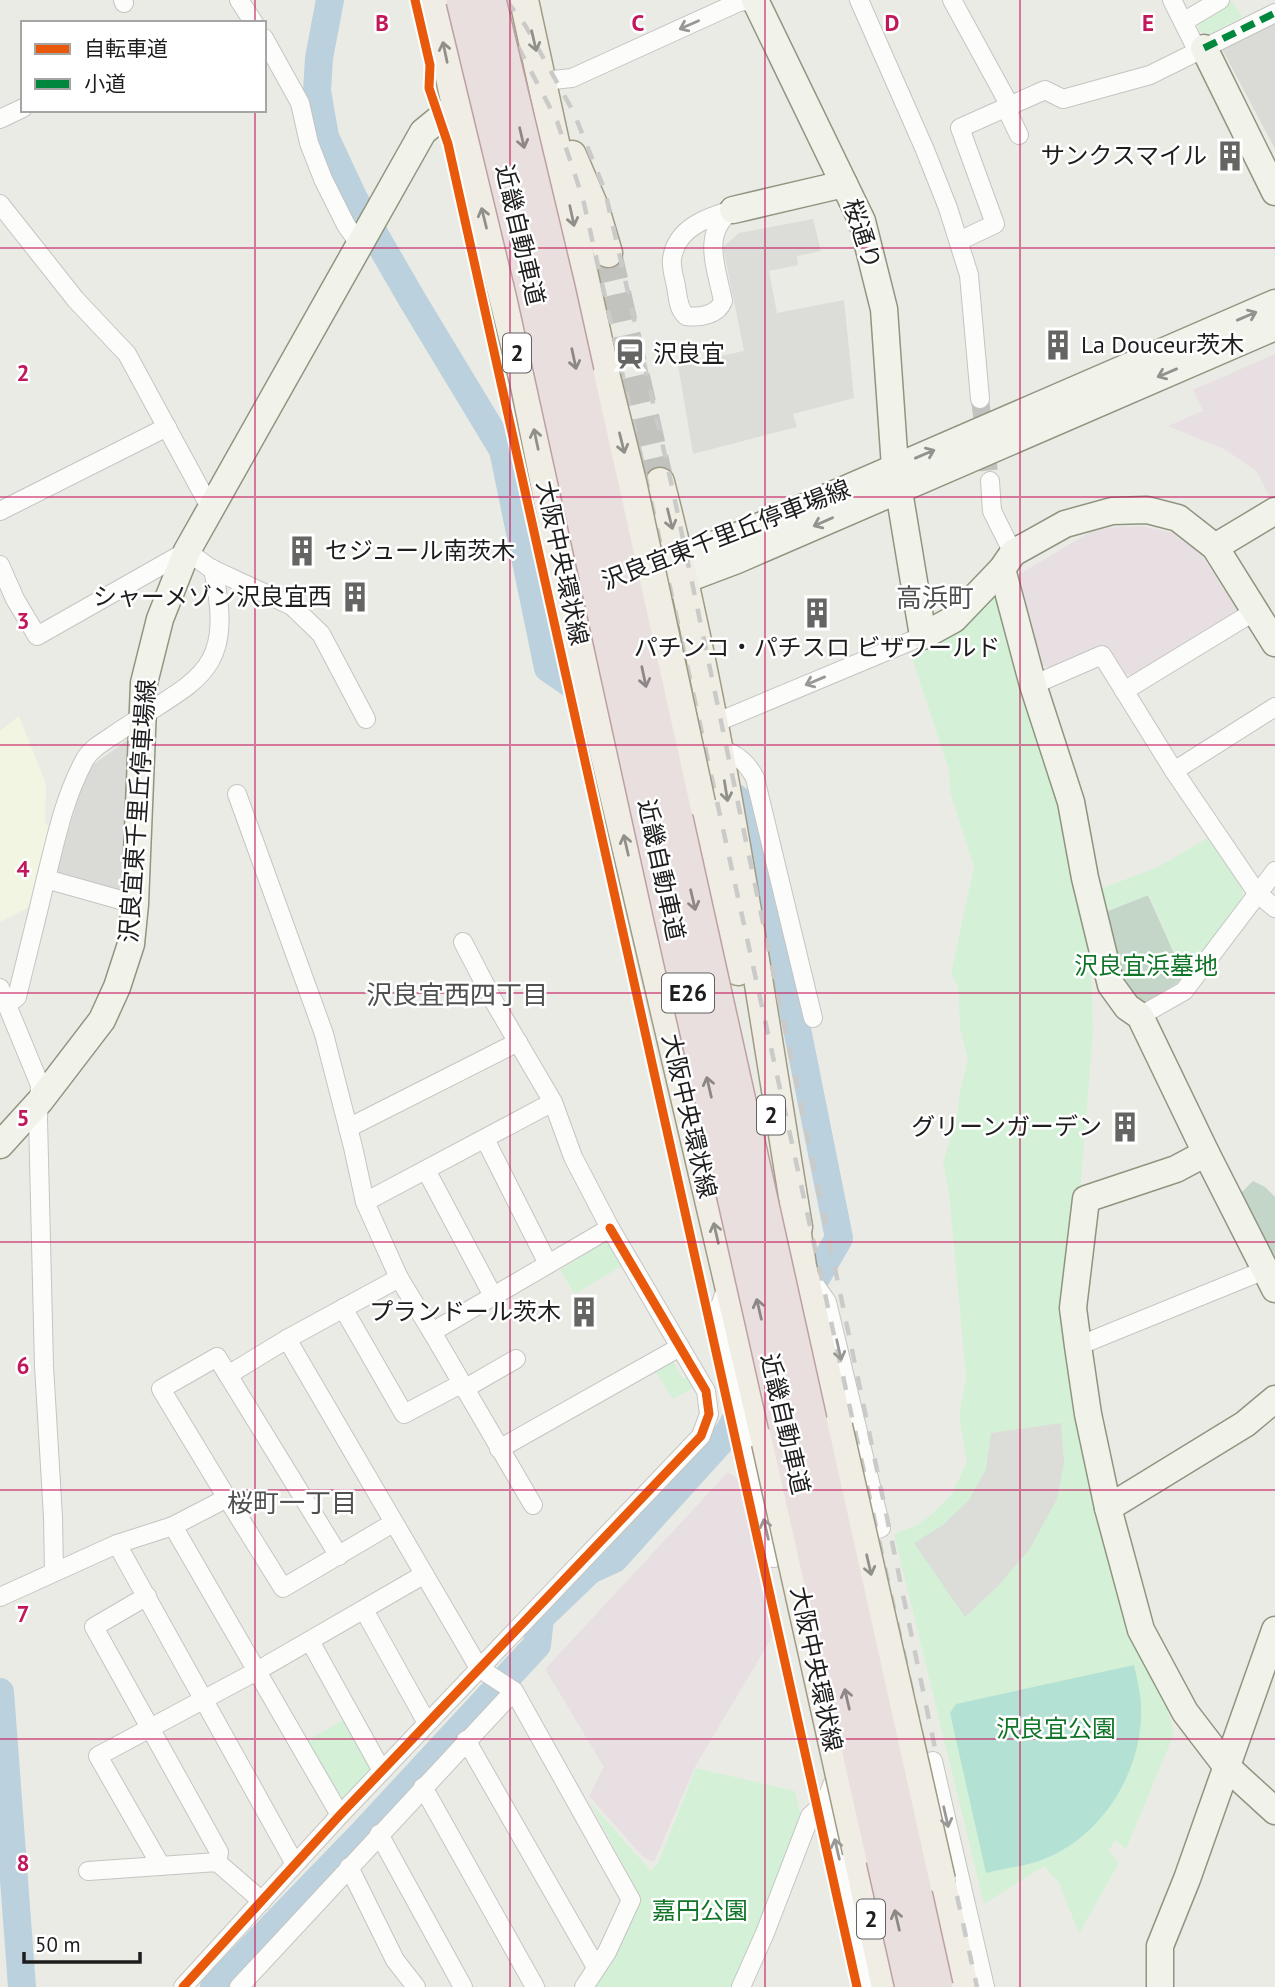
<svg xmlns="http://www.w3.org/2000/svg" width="1275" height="1987" viewBox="0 0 1275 1987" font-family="'PT Sans','Noto Sans JP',sans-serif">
	<rect width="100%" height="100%" fill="#ebebe6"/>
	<!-- residential -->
	<g fill="#dadad7">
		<path d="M1275,22v127l-53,-100z"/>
		<path d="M135,730l-9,165 -71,-20 32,-106 39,-28z"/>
	</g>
	<!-- industrial -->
	<g fill="#e8dfe3">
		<path d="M1275,354v145l-3,2 -15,-29 -31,-22 -58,-24 35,-15 -10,-21z"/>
		<path d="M1141,526l38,8 15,10 45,68 -103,65 -10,-3 -17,-27 -60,21 -11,-5 -22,-72 2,-16 79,-47z"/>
		<path d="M728,1472l10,7 36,155 -79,133 -41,95 -11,-5 -54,-61 15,-29 -59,-98z"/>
	</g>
	<!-- education -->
	<path fill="#f2f5e1" d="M19,716l27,68 -1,38 4,3 -14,79 -35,18v-191z"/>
	<!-- cemetery -->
	<g fill="#c4d6c8">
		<path d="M1148,895l37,83 -45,28 -14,-7 -23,-86z"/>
		<path d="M1253,1181l12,6 10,10v72l-40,-70z"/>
	</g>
	<!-- park -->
	<g fill="#d4f1d8">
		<path d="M1232,1l10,16 -33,17 -11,-3 1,-12z"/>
		<path d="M992,590l6,6 46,140 47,222 2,74 -13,162 -14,116 108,424 -48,115 -11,-9 -6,11 10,12 -40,71 -20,-51 -15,-17 -60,38 -90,-370 23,-9 15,-11 19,-19 16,-33 -8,-46 7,-39 -17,-184 -6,-30 14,-47 3,-25 8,-32 -8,-31 -2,-41 -7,-14 23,-106 -24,-75 -1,-22 -38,-115 44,-26z"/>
		<path d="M1209,837l33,52 1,13 -58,76 -36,-83 -46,17 -8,-21 63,-24z"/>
		<path d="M606,1240l16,26 -47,28 -15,-24z"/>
		<path d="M673,1362l10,17 6,-3 3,12 -19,11 -18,-28z"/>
		<path d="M345,1719l28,50 -33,35 -37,-61z"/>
		<path d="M696,1768l99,23 7,28 -16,34 -26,74 -27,60h-140l20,-29 27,-62 -51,-95 62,70 7,-8z"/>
	</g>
	<!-- pitch -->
	<path fill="#b3e1d4" d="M1134,1665c3,13 7,29 7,43 2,62 -38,128 -97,151 -17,7 -39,9 -58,14l-36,-160 6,-9z"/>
	<!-- parking -->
	<g fill="#dcdcd9">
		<path d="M813,219l8,32 -24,5 1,9 -29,6 8,42 67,-13 10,98 -61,16 4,13 -104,27 -15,-89 66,-14 -21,-104 16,-14z"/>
		<path d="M1061,1423l3,39 -7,37 -28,51 -31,36 -33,31 -51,-74 29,-18 26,-25 17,-31 5,-36z"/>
	</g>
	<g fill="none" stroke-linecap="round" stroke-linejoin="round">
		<!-- river -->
		<g stroke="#bbd1dd" stroke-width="28">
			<path d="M330,0l-11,58 -2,33 8,46 29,62 59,102 90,149 45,218 58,40"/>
			<path d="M711,781l42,29 86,428 -40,70"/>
			<path d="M0,1692l22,295"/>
			<path d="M214,1987l148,-153 175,-189 3,-27 50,-48 24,-11 114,-126 23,-41"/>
		</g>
		<!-- street-tunnel -->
		<path stroke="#c2c2be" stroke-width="18" stroke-dasharray="18 9" stroke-linecap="butt" d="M980,399l10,82"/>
		<!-- primary-tunnel -->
		<path stroke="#c2c2be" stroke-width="28" stroke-dasharray="28 14" stroke-linecap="butt" d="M608,253l52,229"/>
		<!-- street casing -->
		<g stroke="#c4c4c2" stroke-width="20">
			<g id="street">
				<path d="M123,0l1,3"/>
				<path d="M239,0l15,23"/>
				<path d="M859,0l66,150 23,58 21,67 11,124"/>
				<path d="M952,0l58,106"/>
				<path d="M1172,0l26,52"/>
				<path d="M1183,22l37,-22"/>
				<path d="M264,38l36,65 9,40 14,36 23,46 14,20"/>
				<path d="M543,81l29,-3 167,-76 13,-2"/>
				<path d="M1006,108l13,27"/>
				<path d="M0,119l23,-11"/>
				<path d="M0,204l76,96 51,54 84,155"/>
				<path d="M733,210c-33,22 -16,59 -10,91 -5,14 -24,17 -37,15 -8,-7 -8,-19 -10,-30 -2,-9 -5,-19 -4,-27 4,-31 35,-42 61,-49z"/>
				<path d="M959,241l36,-17 -35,-96 85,-38 18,9 87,-24 125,-62"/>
				<path d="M990,481l2,30 21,42"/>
				<path d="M0,511l167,-84"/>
				<path d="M0,565l15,34 22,37 150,-85 23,17 82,38 29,28 45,85"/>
				<path d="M1033,685l69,-30 72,116 83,122 18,15"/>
				<path d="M1124,691l131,-80"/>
				<path d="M715,723l208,-87"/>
				<path d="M719,748c17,6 28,14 36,30l58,240"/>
				<path d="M1174,771l101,-64"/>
				<path d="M237,794l87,240 29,113 12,55"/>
				<path d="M46,879l89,25"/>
				<path d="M463,942l30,58 60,102 20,55 37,71 -178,104 -33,-54 -34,-76 188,-100"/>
				<path d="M0,988l40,97 -2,33 6,248 9,151 1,55"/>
				<path d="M7,1005l10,-8c9,-38 19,-76 28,-115 11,-43 18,-81 39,-121 7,-14 25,-22 37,-31 76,-52 115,-55 92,-161"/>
				<path d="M1140,1016l44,-25 91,-120"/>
				<path d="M348,1128l170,-86"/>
				<path d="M485,1139l63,125"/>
				<path d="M426,1170l67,126"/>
				<path d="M810,1278l17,24 54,226 -27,8"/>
				<path d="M727,1286l-10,29 56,243 27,-7"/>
				<path d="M343,1308l61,106 57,-30"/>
				<path d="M432,1332l101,173"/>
				<path d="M287,1339l192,329 35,23 117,209 -24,52 -23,35"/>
				<path d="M1078,1346l187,-76"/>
				<path d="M228,1375l111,181"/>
				<path d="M464,1389l52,-30"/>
				<path d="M499,1449l181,-102"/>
				<path d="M227,1498l56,90 110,-65"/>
				<path d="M173,1526l167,289"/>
				<path d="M117,1544l178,320"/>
				<path d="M147,1596l-53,31 125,225 -2,10"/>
				<path d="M0,1597l117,-53 56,-18 54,-28 -66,-109 56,-32 11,18 59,-36 112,-61"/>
				<path d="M364,1610l63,113"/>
				<path d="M310,1641l72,130"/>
				<path d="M466,1740l130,227"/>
				<path d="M906,1767l27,-6 52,226"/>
				<path d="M848,1781l-16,4 -6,16 42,186"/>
				<path d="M423,1787l112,200"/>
				<path d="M379,1834l84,153"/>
				<path d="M161,1866l-63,-110 159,-85 166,-96"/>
				<path d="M349,1867l46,93 21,27"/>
				<path d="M88,1871l129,-9 45,39"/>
				<path d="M183,1987l157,-172 361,-379 8,-22 -3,-23 -96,-163"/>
				<path d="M239,1987l275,-296"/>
				<path d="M741,1987l24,-54 45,-117 16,-15"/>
			</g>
		</g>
		<!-- secondary casing -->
		<g stroke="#8f957f" stroke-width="29">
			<g id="secondary">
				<path d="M755,0l107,221 22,88 11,158 28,169 31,-17 48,-50 11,-16 52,-29 47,-13 35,-1 31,8 37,29 60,96"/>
				<path d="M1204,48l71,144"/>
				<path d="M733,210l111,-26"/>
				<path d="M1215,547l60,-36"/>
				<path d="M1002,569l31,116 38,117 14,76 26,107 16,22 13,9 66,137 69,136"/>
				<path d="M629,571l99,-31 547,-237"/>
				<path d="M663,588l74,-28 538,-233"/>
				<path d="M0,1145l40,-44 62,-81 15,-33 14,-43 4,-40 9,-221 16,-64 27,-68 236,-419 33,-27 20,-6"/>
				<path d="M1206,1153l-30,16 -90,30 -13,109 5,38 10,68 20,94 33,122 44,82 42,55 48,44"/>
				<path d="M1108,1508l137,-84 30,-25"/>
				<path d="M1160,1987v-41l27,-67 88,-249"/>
			</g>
		</g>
		<!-- primary casing -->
		<g stroke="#a09b84" stroke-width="31">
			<g id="primary">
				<path d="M433,0l23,105 68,276 45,221 197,841"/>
				<path d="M524,0l82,377"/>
				<path d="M572,155l23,54 13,44"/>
				<path d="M660,482c63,245 97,496 138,745"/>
				<path d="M701,803l37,168"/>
				<path d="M793,1209l9,57 36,160"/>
				<path d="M857,1852l29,135"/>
				<path d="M941,1880l23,107"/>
			</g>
		</g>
		<!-- street -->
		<use href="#street" stroke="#fcfcfb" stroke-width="18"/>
		<!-- secondary -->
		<use href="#secondary" stroke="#f1f2ea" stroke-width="26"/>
		<!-- primary -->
		<use href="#primary" stroke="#f0ede4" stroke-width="28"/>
		<!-- rail -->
		<g stroke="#cacac9" stroke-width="4.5" stroke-dasharray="14 14" stroke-linecap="butt">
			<path d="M487,0l26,37 44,84 26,78 67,297 327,1491"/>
			<path d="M506,0l19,25 49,88 31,78 68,300 263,1262"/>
		</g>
		<!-- primary-bridge casing -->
		<g stroke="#a09b84" stroke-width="31" stroke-linecap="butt">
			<g id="primary-bridge">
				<path d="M606,377l26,105 69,321"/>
				<path d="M838,1426l103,454"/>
				<path d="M766,1443l91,409"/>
			</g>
		</g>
		<!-- highway-bridge casing -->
		<g stroke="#bea0a3" stroke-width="36" stroke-linecap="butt">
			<g id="highway-bridge">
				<path d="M463,0l71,294 135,614 243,1079"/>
				<path d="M489,0l69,288 378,1699"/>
			</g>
		</g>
		<!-- primary-bridge -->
		<use href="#primary-bridge" stroke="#f0ede4" stroke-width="28"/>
		<!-- highway-bridge -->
		<use href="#highway-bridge" stroke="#e8dfde" stroke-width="33"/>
		<!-- quiet -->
		<path stroke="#00873e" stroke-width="7" stroke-dasharray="14 7" stroke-linecap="butt" d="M1204,48l71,-35"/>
		<!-- cycleway casing -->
		<g stroke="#fff" stroke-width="13">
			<g id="cycleway">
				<path d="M415,0l15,65 -1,23 19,56 409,1843"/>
				<path d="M183,1987l157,-172 361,-379 8,-22 -3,-23 -96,-163"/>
			</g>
		</g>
		<!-- cycleway -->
		<use href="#cycleway" stroke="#e8590c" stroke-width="9"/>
	</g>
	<!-- one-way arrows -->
	<defs><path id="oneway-shaft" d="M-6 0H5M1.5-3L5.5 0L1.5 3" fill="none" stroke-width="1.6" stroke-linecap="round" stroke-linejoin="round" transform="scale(1.75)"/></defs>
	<g stroke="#989897">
		<use href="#oneway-shaft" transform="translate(689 25) rotate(156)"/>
		<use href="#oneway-shaft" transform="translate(815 681) rotate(157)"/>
		<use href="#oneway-shaft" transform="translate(839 1350) rotate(77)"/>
		<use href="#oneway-shaft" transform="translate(766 1529) rotate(-103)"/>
		<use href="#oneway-shaft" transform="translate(946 1817) rotate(77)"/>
		<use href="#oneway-shaft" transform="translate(837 1849) rotate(-103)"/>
	</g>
	<g stroke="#918f8a">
		<use href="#oneway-shaft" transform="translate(534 41) rotate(77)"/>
		<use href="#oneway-shaft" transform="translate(445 52) rotate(-102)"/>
		<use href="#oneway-shaft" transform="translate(572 216) rotate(78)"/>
		<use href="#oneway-shaft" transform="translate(484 218) rotate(-104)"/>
		<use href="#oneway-shaft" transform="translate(536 439) rotate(-102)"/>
		<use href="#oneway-shaft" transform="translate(622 443) rotate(76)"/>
		<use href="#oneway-shaft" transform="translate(670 519) rotate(76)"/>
		<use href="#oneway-shaft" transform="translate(726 791) rotate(81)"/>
		<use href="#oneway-shaft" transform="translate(626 845) rotate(-103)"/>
		<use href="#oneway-shaft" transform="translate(716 1233) rotate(-103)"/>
		<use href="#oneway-shaft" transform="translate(869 1565) rotate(77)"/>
	</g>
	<g stroke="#8d8887">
		<use href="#oneway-shaft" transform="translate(522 138) rotate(77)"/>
		<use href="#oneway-shaft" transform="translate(574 359) rotate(78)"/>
		<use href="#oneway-shaft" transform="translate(644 677) rotate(78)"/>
		<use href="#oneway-shaft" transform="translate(693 900) rotate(77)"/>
		<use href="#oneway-shaft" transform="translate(709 1087) rotate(-103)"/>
		<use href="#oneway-shaft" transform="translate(759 1309) rotate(-103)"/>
		<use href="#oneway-shaft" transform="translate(847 1699) rotate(-103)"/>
		<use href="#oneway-shaft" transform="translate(897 1920) rotate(-103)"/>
	</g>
	<g stroke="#92928e">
		<use href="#oneway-shaft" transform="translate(1247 316) rotate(-23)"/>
		<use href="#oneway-shaft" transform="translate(1167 373) rotate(157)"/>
		<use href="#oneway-shaft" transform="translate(925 454) rotate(-23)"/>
		<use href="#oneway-shaft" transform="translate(823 522) rotate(156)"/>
	</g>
	<!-- grid -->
	<path fill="none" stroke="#c2185b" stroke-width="2" stroke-opacity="0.55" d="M255,0v23M510,0v1987M765,0v1987M1020,0v1987M255,110v1877M0,248h1275M0,497h1275M0,745h1275M0,993h1275M0,1242h1275M0,1490h1275M0,1739h1275"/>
	<!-- icons -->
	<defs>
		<g id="building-bare" transform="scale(2.415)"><path d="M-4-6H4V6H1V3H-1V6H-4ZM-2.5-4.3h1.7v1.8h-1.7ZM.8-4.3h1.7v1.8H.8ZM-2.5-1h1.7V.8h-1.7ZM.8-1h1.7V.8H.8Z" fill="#656563" stroke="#fff" stroke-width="2.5" paint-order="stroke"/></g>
		<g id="station-bare" transform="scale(2.415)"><path d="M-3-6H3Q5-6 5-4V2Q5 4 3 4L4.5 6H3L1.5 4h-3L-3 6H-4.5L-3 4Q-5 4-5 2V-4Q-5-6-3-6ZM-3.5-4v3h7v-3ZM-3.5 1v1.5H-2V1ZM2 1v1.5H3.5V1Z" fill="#656563" stroke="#fff" stroke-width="2.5" paint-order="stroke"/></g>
	</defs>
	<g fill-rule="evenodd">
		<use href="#building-bare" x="1230" y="156"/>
		<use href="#building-bare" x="1058" y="345"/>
		<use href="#station-bare" x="630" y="354"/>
		<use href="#building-bare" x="302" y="551"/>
		<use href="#building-bare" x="355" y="597"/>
		<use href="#building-bare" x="817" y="613"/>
		<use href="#building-bare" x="1125" y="1127"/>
		<use href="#building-bare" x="584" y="1312"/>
	</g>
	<g text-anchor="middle" stroke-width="5" stroke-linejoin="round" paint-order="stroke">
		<!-- shield labels -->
		<g fill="#fff" stroke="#616161" stroke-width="2">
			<rect x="503" y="333.5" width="28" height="39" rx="5"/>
			<rect x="662" y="973.5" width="52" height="39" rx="5"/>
			<rect x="757" y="1095.5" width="28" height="39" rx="5"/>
			<rect x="857" y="1899.5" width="28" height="39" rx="5"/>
		</g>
		<g font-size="23" font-weight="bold" fill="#1d1d1d">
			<text x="517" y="361">2</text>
			<text x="688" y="1001">E26</text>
			<text x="771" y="1123">2</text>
			<text x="871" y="1927">2</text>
		</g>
		<!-- poi labels -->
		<g font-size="24" fill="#1d1d1d" stroke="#fff" text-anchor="end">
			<text x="1207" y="164">サンクスマイル</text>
			<text x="1081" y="353" text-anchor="start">La Douceur茨木</text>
			<text x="653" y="362" text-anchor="start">沢良宜</text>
			<text x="325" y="559" text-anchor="start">セジュール南茨木</text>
			<text x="332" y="605">シャーメゾン沢良宜西</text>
			<text x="817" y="656" text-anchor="middle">パチンコ・パチスロ ビザワールド</text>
			<text x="1102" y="1135">グリーンガーデン</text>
			<text x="561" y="1320">プランドール茨木</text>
		</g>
		<!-- street labels -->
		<g font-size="24" fill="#1d1d1d" stroke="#fff">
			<text transform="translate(862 234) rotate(72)" y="8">桜通り</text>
			<text transform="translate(520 235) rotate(77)" y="8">近畿自動車道</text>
			<text transform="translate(726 535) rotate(-21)" y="8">沢良宜東千里丘停車場線</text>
			<text transform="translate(562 563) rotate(78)" y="8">大阪中央環状線</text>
			<text transform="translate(138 811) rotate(-86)" y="8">沢良宜東千里丘停車場線</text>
			<text transform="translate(661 870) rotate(78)" y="8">近畿自動車道</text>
			<text transform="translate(689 1116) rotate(77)" y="8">大阪中央環状線</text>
			<text transform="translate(785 1424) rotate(77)" y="8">近畿自動車道</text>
			<text transform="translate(816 1669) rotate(78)" y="8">大阪中央環状線</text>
		</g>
		<!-- park labels -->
		<g font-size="24" fill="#117528" stroke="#fff">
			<text x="1146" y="974">沢良宜浜墓地</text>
			<text x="1056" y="1737">沢良宜公園</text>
			<text x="700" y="1919">嘉円公園</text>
		</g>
		<!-- neighbourhood labels -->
		<g font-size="26" fill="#505050" stroke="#fff">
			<text x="935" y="607">高浜町</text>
			<text x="457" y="1004">沢良宜西四丁目</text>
			<text x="292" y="1512">桜町一丁目</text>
		</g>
	</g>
	<g font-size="23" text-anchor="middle" font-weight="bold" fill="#c2185b" stroke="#fff" stroke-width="5" stroke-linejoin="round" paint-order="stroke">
		<text x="382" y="31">B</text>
		<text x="638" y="31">C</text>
		<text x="892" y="31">D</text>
		<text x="1148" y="31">E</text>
		<text x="23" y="381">2</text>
		<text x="23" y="629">3</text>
		<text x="23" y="877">4</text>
		<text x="23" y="1126">5</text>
		<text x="23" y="1374">6</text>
		<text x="23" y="1622">7</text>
		<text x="23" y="1871">8</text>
	</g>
	<!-- legend -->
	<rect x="21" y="21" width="245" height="91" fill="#ffffff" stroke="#a5a5a5" stroke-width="2"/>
	<rect x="35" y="44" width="35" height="10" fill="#e8590c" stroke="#a5a5a5" stroke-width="2"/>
	<text x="84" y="56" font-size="21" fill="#1d1d1d">自転車道</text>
	<rect x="35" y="79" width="35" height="10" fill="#00873e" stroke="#a5a5a5" stroke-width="2"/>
	<text x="84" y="91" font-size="21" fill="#1d1d1d">小道</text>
	<!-- scale -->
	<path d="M24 1952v10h116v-10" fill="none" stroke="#1d1d1d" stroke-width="3.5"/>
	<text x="35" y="1952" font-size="21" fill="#1d1d1d" stroke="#ffffff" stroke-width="5" paint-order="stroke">50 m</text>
</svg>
